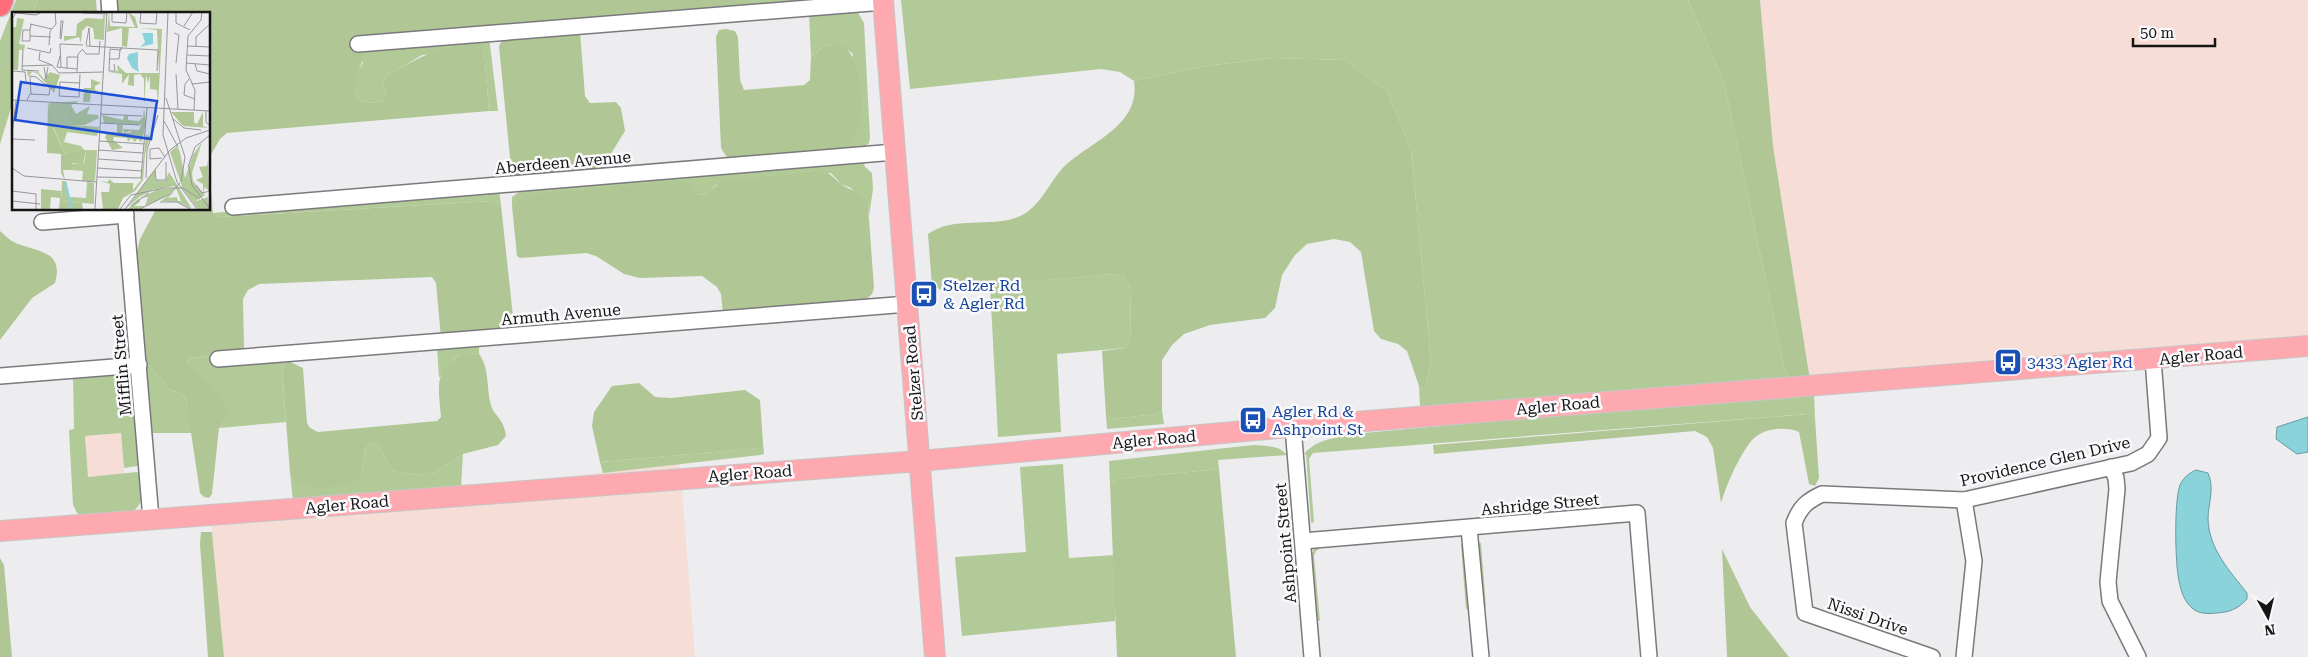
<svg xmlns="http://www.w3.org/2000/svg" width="2308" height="657" viewBox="0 0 2308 657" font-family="'Roboto Serif',serif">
	<rect width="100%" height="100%" fill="#ededf0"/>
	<!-- industrial -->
	<g fill="#f6ddd5">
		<path d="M1760,0h548v344l-497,41 -38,-239z"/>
		<path d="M121,433l3,41 -36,3 -3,-41z"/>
		<path d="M680,464l15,193h-471l-13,-141z"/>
	</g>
	<!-- green -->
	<g fill="#b2c998">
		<path d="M16,0h22l-5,14h-19v84l-14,46v-103z"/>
		<path d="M748,0h52l-3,4 -59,6z"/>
		<path d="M901,0h787l36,82 60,285 6,13 -370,28 -1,-22 6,4 6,-29 -20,-211 -24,-59 -42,-31 -70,-2 -70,8 -71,15 -14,-9 -19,-3 -191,20z"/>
		<path d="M857,11l7,12 6,115 -1,5 -4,4v4l-33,5 21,-102c-16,-15 -26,-12 -42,3l-2,-43z"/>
		<path d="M489,37l9,74h-9l-5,-60 -62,4 -37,22 -2,9 3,8 -3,7 -14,2 -12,-4c-6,-14 -1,-24 6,-36l-9,-15z"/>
		<path d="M864,163l1,4 7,6 1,16 -4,27 -1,-11 -17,-17 -10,-4 -10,-11 -115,12c-7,7 -11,13 -21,8l-179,7 -4,6v-9l11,-8z"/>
		<path d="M499,190l2,15 -10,-4 -271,16 -7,-4z"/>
		<path d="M1113,274l11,3 7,12 -1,52 -5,7 -68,6 4,78 -63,5 -8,-152z"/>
		<path d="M479,344v10c-24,-2 -27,5 -40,24l-2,-31z"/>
		<path d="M240,352v12l48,-3 -6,7 4,54 -67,6 9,-11 -42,-54 5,-5z"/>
		<path d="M144,359l26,31 13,4 3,5 6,34h-41z"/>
		<path d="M125,372l5,2 4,6 7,82 -4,4 -13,2 -3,-35 -36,3 3,41 49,-5 5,5c1,14 3,26 -10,35l-48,4 -7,-3 -4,-8 -4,-75 5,-1 -1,-52z"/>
		<path d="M1814,392l1,26 -8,-4 -494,39 -4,6 5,63 -3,1 -5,-69h-2c13,-15 30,-16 49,-20z"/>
		<path d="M1162,410l2,14 -57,5 -1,-13 6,3 45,-5z"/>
		<path d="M371,442h6l14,27 6,3 23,3 16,-3 27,-18 -2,33 -168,14 -3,-28 5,11 67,-10 3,-25z"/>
		<path d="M763,443l1,11 -4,1 -157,18 -3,-11 159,-14z"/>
		<path d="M1253,445c12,1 26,0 34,10l-69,5 1,9 -102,10 -7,5 -1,-23z"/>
		<path d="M1063,464l6,94 46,-3v66l-153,15 -7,-79 71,-5 -6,-85z"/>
		<path d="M1478,543h3l5,64 -3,-1z"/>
		<path d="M1464,544l5,64 -3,1 -5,-64z"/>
		<path d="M1318,546l1,3 -3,2 -2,5 6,65 -4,-1 -5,-65 3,-6z"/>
	</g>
	<!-- forest -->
	<g fill="#b0c795">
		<path d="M38,0h58l1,14h-64z"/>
		<path d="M116,0h632l-2,4 -8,6 -384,38 8,5c2,17 -13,28 -5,46l12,4 14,-2 3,-7 -3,-8 2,-9c35,-21 53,-30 94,-33l5,6 5,61 -262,22 -7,6 -11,19v-144h-92z"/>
		<path d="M1688,0h72l13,146 37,234h-20l-6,-13 -60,-285z"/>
		<path d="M726,29l9,2 3,6 2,43 4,10 60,-5 6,-5 1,-23c33,-31 45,-2 49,29 1,8 3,16 2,24 -2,17 -9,29 -18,42l-116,7 -7,-11 -5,-111 3,-7z"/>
		<path d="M580,31l5,65 5,7 26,-1 5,6 4,23 -26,42 -85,4 -3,-9 -12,-122 4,-7z"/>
		<path d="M1275,58l70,2 42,31 24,59 20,211 -6,29 -6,-4 -12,-35 -9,-7 -17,-5 -7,-8 -13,-79 -11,-10 -16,-3 -27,5 -12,11 -13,20 -7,33 -10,10 -55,7 -26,9 -12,11 -10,15v50l-5,4 -45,5 -6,-3 -4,-65 23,-3 5,-7 1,-52 -7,-12 -11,-3 -171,16 -10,-4 -4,-52c27,-20 68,-4 96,-20 16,-9 25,-30 37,-44 26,-28 80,-42 73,-89l71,-15z"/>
		<path d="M209,167l4,46 7,4 271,-16 10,4 13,121 -6,6 -67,6 -5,-55 -4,-6 -173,7 -11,6 -5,9 1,49 -4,4 -49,6 -5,5c18,13 39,31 42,54l-9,11 -7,66 -3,4 -5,-1 -4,-4 -14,-94 -3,-5 -13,-4 -26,-31 -10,-96 6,-24 16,-30h53z"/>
		<path d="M823,171c9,3 10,7 17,12 12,10 19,5 28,22l6,83 -2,6 -4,4v5l-145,11 -2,-20 -4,-7 -15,-11 -62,2 -16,-4 -28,-18 -10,-3 -66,5 -3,-2 -5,-50 4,-6 7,-5 154,-14 12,2c14,24 18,6 35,-2z"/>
		<path d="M0,231c4,3 8,8 12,10 22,12 53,7 43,42l-23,15 -32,42z"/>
		<path d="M464,353l15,1c11,15 7,33 12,51 2,10 13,13 15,31l-8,9 -35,9 -27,18 -16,3 -23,-3 -6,-3 -14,-27h-6l-6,7 -3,25c-18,17 -45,14 -67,10l-5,-11 -8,-105 6,-7 15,7 4,55 3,5 8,4 119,-11 4,-4c-2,-31 -9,-47 23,-64z"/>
		<path d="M639,383l16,14 16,1 74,-8 15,10 3,43 -3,5 -160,14 -8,-36 2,-14 18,-26z"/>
		<path d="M1808,414l7,4 4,60 -4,8 -6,-2 -10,-52c-13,-6 -36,-4 -47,8 -13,16 -25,43 -31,63l-8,-55 -6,-11 -12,-6 -261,23 -1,-9z"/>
		<path d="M1219,469l17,188h-119l-7,-173 7,-5z"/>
		<path d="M201,532h11l12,125h-16l-8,-113z"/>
		<path d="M1722,549l28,58 39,50h-62z"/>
		<path d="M0,558l4,7 8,92h-12z"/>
	</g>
	<!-- water -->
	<g fill="#8bd3db" stroke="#689aa0">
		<path d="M2308,417v35l-11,2 -21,-15 1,-12z"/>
		<path d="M2196,470l12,3c7,15 0,31 0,46 1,30 21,51 39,74v6c-9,10 -17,13 -30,14 -9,1 -19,1 -25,-5 -8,-7 -11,-17 -13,-27 -4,-18 -5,-80 1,-96 3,-7 9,-12 16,-15z"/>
	</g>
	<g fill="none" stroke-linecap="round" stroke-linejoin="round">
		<!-- minor casing -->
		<g stroke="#7a7a7d" stroke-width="18">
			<g id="minor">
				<path d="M109,0l1,14"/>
				<path d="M358,44l526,-42"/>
				<path d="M233,207l662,-55"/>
				<path d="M125,209l26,310"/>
				<path d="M42,222l84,-7"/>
				<path d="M218,359l690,-55"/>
				<path d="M0,376l139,-11"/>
				<path d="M1293,427l19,230"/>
				<path d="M2111,467l5,11 1,11 -9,93 2,19 28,56"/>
				<path d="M1964,500l10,61 -10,96"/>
				<path d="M1469,528l12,129"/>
				<path d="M1303,541l334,-28 12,144"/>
				<path d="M1932,657l-127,-44 -11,-90c6,-16 13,-22 28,-29l142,6 167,-37 17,-9 11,-16 -6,-79"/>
			</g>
		</g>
		<!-- major casing -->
		<g stroke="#c7c7c7" stroke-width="22">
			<g id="major">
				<path d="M883,0l52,657"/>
				<path d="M0,531l920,-70 335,-31 1053,-84"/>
			</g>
		</g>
		<!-- highway casing -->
		<g stroke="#c7c7c7" stroke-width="25">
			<path id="highway" d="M0,5l2,-5"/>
		</g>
		<!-- minor -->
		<use href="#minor" stroke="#fff" stroke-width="15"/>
		<!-- major -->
		<use href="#major" stroke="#fea8af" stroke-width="20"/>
		<!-- highway -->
		<use href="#highway" stroke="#fe6e7a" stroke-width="22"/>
	</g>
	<!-- icons -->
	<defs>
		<g id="bus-square" transform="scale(1.4375)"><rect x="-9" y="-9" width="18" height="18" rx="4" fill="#1a4fb4" stroke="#fafafd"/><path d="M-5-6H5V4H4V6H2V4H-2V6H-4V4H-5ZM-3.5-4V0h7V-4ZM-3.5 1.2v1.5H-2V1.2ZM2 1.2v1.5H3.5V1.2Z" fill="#fff"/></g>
	</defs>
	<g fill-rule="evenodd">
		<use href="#bus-square" x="924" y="294"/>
		<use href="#bus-square" x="2008" y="362"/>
		<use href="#bus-square" x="1253" y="420"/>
	</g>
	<g text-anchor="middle" stroke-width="5" stroke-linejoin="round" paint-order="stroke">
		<!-- street labels -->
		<g font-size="16" fill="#151516" stroke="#fafafd">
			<text transform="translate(563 162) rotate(-5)" y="6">Aberdeen Avenue</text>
			<text transform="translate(561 314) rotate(-5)" y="6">Armuth Avenue</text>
			<text transform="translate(2201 355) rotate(-5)" y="6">Agler Road</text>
			<text transform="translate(121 365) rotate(-95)" y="6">Mifflin Street</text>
			<text transform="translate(913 373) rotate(-95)" y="6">Stelzer Road</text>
			<text transform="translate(1558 405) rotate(-5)" y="6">Agler Road</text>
			<text transform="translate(1154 439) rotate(-5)" y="6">Agler Road</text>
			<text transform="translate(2045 461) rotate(-13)" y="6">Providence Glen Drive</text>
			<text transform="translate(750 473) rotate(-4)" y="6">Agler Road</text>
			<text transform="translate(347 504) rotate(-5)" y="6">Agler Road</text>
			<text transform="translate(1540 504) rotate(-5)" y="6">Ashridge Street</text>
			<text transform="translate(1285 543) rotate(-95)" y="6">Ashpoint Street</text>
			<text transform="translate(1868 616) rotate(19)" y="6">Nissi Drive</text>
		</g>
		<!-- transit labels -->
		<g font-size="16" fill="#164399" stroke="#fafafd" text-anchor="start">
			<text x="943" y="291">Stelzer Rd<tspan x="943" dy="18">&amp; Agler Rd</tspan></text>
			<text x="2027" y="368">3433 Agler Rd</text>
			<text x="1272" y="417">Agler Rd &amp;<tspan x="1272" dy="18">Ashpoint St</tspan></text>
		</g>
	</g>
	<!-- overview -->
	<g transform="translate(12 12)">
		<rect width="198" height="198" fill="#ededf0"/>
		<path d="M91,3h2l-1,25 -10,-1 1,-19 8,-1zM5,6l7,1 -5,25 6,1 -1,5h-5l-1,20h-6v-43h4zM66,86v4l-7,3 2,20 26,2 -2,9 -30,-4 -3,10 17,4 3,4h13l-2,31h-13l1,-10 -13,-1 1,-6 13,-1 2,-12 -21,3 -15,-34 -1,-17 29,-2zM190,130l-10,31 1,8 12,14 -11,7 14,-5 1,12h-11l-15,-20 -13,-37 7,-6 3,6 5,26 8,-23zM144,156l-1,12 10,1 4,-9 23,37 -14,-7 -17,-1 14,-10 -7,7 9,-1 1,4h3l-5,-13 -10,8 -27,13h-11l11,-11 1,4 -6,4h11l3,-9 -8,1 17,-8 18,-2 -1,-2 -34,6 13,-2 -14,7 -13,12zM50,169h4l3,16 17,1 1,-16 7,1v21l-33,-3z" fill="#b2c998"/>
		<path d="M97,0l1,14 25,1 -7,-15 7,5 3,11h-9l-2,19 -5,-1v-18l-15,4zM74,6l18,1 -9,1v18l-2,-10 -6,-2 -5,5 -1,12 -2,-6 -15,4v-5h12l1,-12zM127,16l23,1 -4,78 -1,-17 -7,-1v-13l-2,7 -2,-8 -2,31v-27l-4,-5 -6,1v11l-6,-1 1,-11 -7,10v-10l-13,-2 9,-1 -1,-6 9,8h33l-2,-43zM0,31l7,1 -2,26 -5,-1zM15,59l11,1 6,7 6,-7 10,3 -6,18 -17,-20 -5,-1 -4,5zM79,67l10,4 -6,3v4l5,1h-9l-1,11h-7l1,-14h7zM36,90l5,26 12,26 21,-4 -3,14 -11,-1 -2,7h-7l2,10 -4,-7v-19l-14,-1zM59,93l5,9 14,-8 -3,8 11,1 1,3 -14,7h-12l-4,-6zM132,96l2,15 -4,18 -2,1 -2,-4 -3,4 -4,-4 -3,4 -1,-4 -13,-1 -1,3 10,8 -11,2 -7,-13 2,-4h10v-9l6,1 -1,9 9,-1v-2l-7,2 -1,-4 16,1 2,-5 -37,-2 -2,-8 21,5 1,-4h4v4l11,1 4,-4zM159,100h23v10l3,2 6,-12v14l6,2 -26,-2zM134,123l4,1 -5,18 -2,26 -8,11 -12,7 -5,11h-15l-2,-17h8l1,-8 -10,-3 8,1 1,-3 5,4h19v7l8,-10zM196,148l1,31 -4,-4 -2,6v-9l-7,-4 7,-3 -4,-10 8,-1zM29,177l20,2v10l21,2 1,6h-24l1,-11 -9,-1 -1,12h-9z" fill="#b0c795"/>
		<path d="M130,21h11v11l-13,3 5,-5zM126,40v16l1,4 -7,-4 -5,-10 2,-4z" fill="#8bd3db"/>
		<path fill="none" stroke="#8bd3db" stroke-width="2.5" d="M53,170l7,27"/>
		<path fill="none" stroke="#979799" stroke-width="1" d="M100,0v10l14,1 1,-11M129,0l-1,11 16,1 1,-12M156,0l-5,123 14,47 20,27M164,0v11l14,7M70,1l25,1M0,7l4,-6 20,2 6,-3M49,9h2l-2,18 -1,-1zM18,12l22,5M172,14l9,-14M77,16l1,18M18,18h-7l-1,11h8v-11l1,-6M162,21l5,2 -3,28M18,24l21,1M37,33l1,-14 6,-7 -1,-12M74,33l3,-17M74,34l72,4 -1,21M175,34l23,1M184,34v-9l14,-13M15,36l23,5 1,-5M11,38l-1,20 17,1M71,38l3,4h13l1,-13M28,40l-1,8 13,5M175,43l23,1M48,44l-3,11 20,2M97,47h10l1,-9M174,51l24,2M102,52l1,7h-6l1,-22 10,1 2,-3 -1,3h-1M183,52l2,7 13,3M40,53l7,8 44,-1M10,54l30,-1M32,55l2,12 2,-12M49,55l-1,-23 23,1M55,57v-12h11M0,59l13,1 1,9M65,60l1,-18 5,-5M164,62l2,35M177,67l-4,5 -1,11 11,4M180,72l18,-2M67,85l-20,-1 1,-14 20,1M67,85l1,-23M154,86l19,59 -4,25M0,88l198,11M15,88l3,-6 19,1 1,-7 -14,-11 -6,-1 1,18M182,98l1,-20 -9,-20 2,-34 13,-16 1,-8M194,99v11l4,4M88,102l42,2M160,106l12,10 17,2M152,109l14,26M88,111l39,2M87,120l32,2M0,123l4,-35M0,127l23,1M87,129l46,3M86,138l45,3M150,146l-12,1v-10l9,-1 6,9M86,147l45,3M176,155l7,-20 15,-12M177,155l3,18 18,24M0,156l12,8 72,6M85,156l45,3M143,159l1,9h10v-18M85,165l44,1 6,-70M134,166l1,-28 11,-35M184,173l6,8 8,-2M0,179l24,3v15M0,189l28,3M148,190h17l13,7M119,194l18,-13M83,197l12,-197M108,197l11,-14 34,-7h18l17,11M113,197l45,-59 16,-12 24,-8M128,197l30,-15 10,-11"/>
		<path fill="#1d4ed8" fill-opacity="0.15" stroke="#1d4ed8" stroke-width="2.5" d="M9,70l136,19 -6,38 -136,-19z"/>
		<rect width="198" height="198" fill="none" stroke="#151516" stroke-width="2.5"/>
	</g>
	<!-- north arrow -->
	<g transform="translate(2268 617) rotate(172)" stroke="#fafafd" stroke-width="4" paint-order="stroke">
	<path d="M0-4L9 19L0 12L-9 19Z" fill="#151516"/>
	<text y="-8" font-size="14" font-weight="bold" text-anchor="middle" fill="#151516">N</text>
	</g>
	<!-- scale -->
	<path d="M2133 38v8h82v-8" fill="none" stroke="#151516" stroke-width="2.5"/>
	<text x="2140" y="38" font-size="15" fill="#151516" stroke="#fafafd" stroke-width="4" paint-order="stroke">50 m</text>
</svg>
